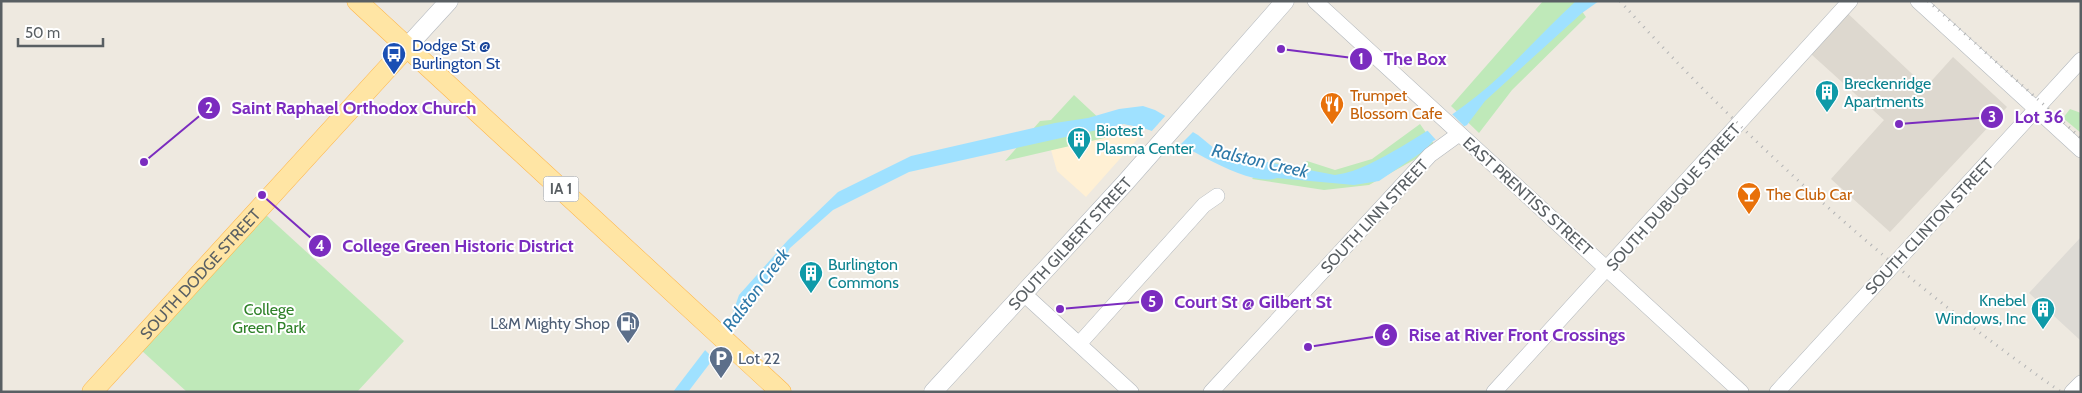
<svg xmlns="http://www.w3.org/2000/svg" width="2082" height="393" viewBox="0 0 2082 393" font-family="Cabin,sans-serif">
	<rect width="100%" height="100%" fill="#eee9e0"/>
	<!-- commercial -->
	<path fill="#fff0d4" d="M1142,134l-56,63 -29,-26 -6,-21 66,-15z"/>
	<!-- industrial -->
	<path fill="#dedbd5" d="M2081,237v102l-1,1 -51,-47z"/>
	<!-- education -->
	<path fill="#ddd8cf" d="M1843,9l83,78 27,-30 54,50 -117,125 -59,-53 53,-59 -73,-66z"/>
	<!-- green -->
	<g fill="#bfe9b9">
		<path d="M1543,1h32l11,16 -74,73 -33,43 -28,-27z"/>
		<path d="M1074,95l43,40 -112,26 35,-40 11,-1z"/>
		<path d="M2070,109l11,4v20l-18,-15z"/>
		<path d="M1420,124l14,20 -13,12 -52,29 -45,5 -72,-11 16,-17 33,5 6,-6 28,9 37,-11z"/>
		<path d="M265,214l139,127 -47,51h-170l-46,-42z"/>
	</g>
	<!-- water -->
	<path fill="#9fe1ff" d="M1576,1h23l-17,12 -97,88 -18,24 -34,16 -8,9 -46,31 -25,4 -77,-7c-31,11 -98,-39 -131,-49 -7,-3 -15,-3 -22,-5l-215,48 -76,38 -43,38 -6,11 -28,35 -17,31 -51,67h-15l59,-77 7,-20 49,-55 50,-48 73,-36 144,-33 33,-5 31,-9 24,-3 12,4 43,25 17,14 15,6 105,20c26,-4 44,-16 66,-28 35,-21 69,-43 99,-71 26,-25 50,-51 76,-75z"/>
	<!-- pier -->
	<g fill="#eee9e0">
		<path d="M1451,113l15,15 -31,15 -4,4 5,-7 -9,-10z"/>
		<path d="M1167,114l28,16 -16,16 -29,-13z"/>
		<path d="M728,316l12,11 -25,33 -11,-11z"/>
	</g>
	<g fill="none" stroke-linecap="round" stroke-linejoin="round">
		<!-- tertiary casing -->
		<g stroke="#b3b8bd" stroke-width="16">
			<g id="tertiary">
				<path d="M1315,1l426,391"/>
				<path d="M1918,1l163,149"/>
				<path d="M1024,294l107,98"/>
				<path d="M1079,344l125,-139 13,-9"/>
				<path d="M1211,392l219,-237 29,-21"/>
				<path d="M1494,392l356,-391"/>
				<path d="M1777,392l304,-332"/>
				<path d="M2072,392l9,-9"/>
			</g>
		</g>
		<!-- secondary casing -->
		<g stroke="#b4b9bf" stroke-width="19">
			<g id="secondary">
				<path d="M406,48l43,-47"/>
				<path id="s1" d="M933,392l192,-209 160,-182"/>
			</g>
		</g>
		<!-- primary casing -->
		<g stroke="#ffb548" stroke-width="21">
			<g id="primary">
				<path d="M357,1l424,391"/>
				<path id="s2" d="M92,392l314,-344"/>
			</g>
		</g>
		<!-- tertiary -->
		<use href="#tertiary" stroke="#fff" stroke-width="15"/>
		<!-- secondary -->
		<use href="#secondary" stroke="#fff" stroke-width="18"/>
		<!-- primary -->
		<use href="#primary" stroke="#ffe5a4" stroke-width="20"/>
		<!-- rail -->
		<g stroke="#b2b3b4" stroke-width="3" stroke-dasharray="1 6" stroke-linecap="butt">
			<path d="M1620,1c132,146 280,278 441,391"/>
			<path d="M1928,1l153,137"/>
		</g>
	</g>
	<!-- icons -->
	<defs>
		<g id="bus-pin" transform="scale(1.25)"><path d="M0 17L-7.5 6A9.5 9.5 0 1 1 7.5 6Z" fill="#1a4fb4" stroke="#fff"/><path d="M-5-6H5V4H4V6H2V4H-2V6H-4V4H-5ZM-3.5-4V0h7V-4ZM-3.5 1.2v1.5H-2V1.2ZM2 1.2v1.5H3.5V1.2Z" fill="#fff"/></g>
		<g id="building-pin" transform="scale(1.25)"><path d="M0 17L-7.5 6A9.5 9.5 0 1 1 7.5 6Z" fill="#0f9aa8" stroke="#fff"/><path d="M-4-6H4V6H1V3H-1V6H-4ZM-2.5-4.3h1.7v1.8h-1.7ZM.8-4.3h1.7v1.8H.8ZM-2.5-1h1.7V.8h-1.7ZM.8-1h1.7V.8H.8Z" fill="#fff"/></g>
		<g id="restaurant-pin" transform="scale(1.25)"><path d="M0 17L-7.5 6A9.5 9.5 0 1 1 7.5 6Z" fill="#e8710a" stroke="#fff"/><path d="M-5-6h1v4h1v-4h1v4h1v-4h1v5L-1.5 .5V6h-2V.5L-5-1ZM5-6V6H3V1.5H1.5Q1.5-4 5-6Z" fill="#fff"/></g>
		<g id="bar-pin" transform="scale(1.25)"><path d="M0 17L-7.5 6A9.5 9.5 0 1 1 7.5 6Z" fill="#e8710a" stroke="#fff"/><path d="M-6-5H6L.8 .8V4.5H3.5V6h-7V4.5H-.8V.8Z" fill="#fff"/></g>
		<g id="fuel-pin" transform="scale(1.25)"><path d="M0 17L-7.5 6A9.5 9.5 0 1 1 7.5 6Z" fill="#5c6f8a" stroke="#fff"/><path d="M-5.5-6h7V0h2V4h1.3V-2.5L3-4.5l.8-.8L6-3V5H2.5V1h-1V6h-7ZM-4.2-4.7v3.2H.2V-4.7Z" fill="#fff"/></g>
		<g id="parking-pin" transform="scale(1.25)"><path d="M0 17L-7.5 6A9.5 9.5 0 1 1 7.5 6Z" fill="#5c6f8a" stroke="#fff"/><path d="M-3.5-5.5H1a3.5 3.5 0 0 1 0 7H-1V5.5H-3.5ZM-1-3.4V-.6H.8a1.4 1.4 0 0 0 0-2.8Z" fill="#fff"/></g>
	</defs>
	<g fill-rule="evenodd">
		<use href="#bus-pin" x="394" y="54"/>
		<use href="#building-pin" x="1827" y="92"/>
		<use href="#restaurant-pin" x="1332" y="104"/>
		<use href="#building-pin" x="1079" y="139"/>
		<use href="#bar-pin" x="1749" y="194"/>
		<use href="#building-pin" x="811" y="273"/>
		<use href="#building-pin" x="2043" y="309"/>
		<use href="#fuel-pin" x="628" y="323"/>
		<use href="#parking-pin" x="721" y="358"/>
	</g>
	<g text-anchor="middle" stroke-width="4" stroke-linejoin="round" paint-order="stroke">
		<!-- shield labels -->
		<rect fill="#fff" stroke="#8b8f92" stroke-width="1" x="543.5" y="176.5" width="35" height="25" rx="4"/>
		<g font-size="15" font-weight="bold" fill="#595f63">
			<text x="561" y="194">IA 1</text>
		</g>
		<!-- transit labels -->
		<g font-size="16" fill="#164399" stroke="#fff" text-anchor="start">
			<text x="412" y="51">Dodge St @<tspan x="412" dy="18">Burlington St</tspan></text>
		</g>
		<!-- culture labels -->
		<g font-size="16" fill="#0d838f" stroke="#fff" text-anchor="start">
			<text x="1844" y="89">Breckenridge<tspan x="1844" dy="18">Apartments</tspan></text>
			<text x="1096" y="136">Biotest<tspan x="1096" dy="18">Plasma Center</tspan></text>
			<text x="828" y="270">Burlington<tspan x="828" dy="18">Commons</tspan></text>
			<text x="2026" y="306" text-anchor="end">Knebel<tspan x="2026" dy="18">Windows, Inc</tspan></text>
		</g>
		<!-- food labels -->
		<g font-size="16" fill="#c56008" stroke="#fff" text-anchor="start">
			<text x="1350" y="101">Trumpet<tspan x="1350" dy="18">Blossom Cafe</tspan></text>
			<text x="1766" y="200">The Club Car</text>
		</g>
		<!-- street labels -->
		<g font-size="16" fill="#595f63" stroke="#fff">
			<text transform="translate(1528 196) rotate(42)" y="6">EAST PRENTISS STREET</text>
			<text transform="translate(1673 197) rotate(-48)" y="6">SOUTH DUBUQUE STREET</text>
			<text transform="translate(1374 216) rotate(-47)" y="6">SOUTH LINN STREET</text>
			<text transform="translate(1929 226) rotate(-47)" y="6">SOUTH CLINTON STREET</text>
			<text dy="6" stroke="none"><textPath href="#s1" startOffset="202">SOUTH GILBERT STREET</textPath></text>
			<text dy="6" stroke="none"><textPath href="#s2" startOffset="160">SOUTH DODGE STREET</textPath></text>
		</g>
		<!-- park labels -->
		<g font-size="16" fill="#30822a" stroke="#fff">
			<text x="269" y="315">College<tspan x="269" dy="18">Green Park</tspan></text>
		</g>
		<!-- service labels -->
		<g font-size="16" fill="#4e5e75" stroke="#fff" text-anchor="end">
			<text x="610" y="329">L&amp;M Mighty Shop</text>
			<text x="738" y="364" text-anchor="start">Lot 22</text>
		</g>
		<!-- water labels -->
		<g font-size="18" font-style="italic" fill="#2e79a9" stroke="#fff">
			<text transform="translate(1260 161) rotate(13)" y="6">Ralston Creek</text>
			<text transform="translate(756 290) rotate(-53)" y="6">Ralston Creek</text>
		</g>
	</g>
	<!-- callouts -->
	<path fill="none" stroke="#7b2cbf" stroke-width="2" d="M1281 49L1361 59M144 162L209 108M1899 124L1992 117M262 195L320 246M1060 309L1152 301M1308 347L1386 335"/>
	<g fill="#7b2cbf" stroke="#fff" stroke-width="2">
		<circle cx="1281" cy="49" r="5"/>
		<circle cx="144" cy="162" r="5"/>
		<circle cx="1899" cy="124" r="5"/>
		<circle cx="262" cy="195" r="5"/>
		<circle cx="1060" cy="309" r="5"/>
		<circle cx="1308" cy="347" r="5"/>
		<circle cx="1361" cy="59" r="12"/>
		<circle cx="209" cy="108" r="12"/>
		<circle cx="1992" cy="117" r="12"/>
		<circle cx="320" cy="246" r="12"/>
		<circle cx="1152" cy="301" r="12"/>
		<circle cx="1386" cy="335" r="12"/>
	</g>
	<g font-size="15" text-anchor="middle" font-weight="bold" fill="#fff">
		<text x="1361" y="64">1</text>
		<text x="209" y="113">2</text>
		<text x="1992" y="122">3</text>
		<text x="320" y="251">4</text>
		<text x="1152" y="307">5</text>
		<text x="1386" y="340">6</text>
	</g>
	<g font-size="18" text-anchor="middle" font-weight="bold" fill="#7b2cbf" stroke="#fff" stroke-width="4" stroke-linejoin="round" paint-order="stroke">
		<text x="1415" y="65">The Box</text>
		<text x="354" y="114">Saint Raphael Orthodox Church</text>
		<text x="2039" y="123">Lot 36</text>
		<text x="458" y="252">College Green Historic District</text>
		<text x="1253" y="308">Court St @ Gilbert St</text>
		<text x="1517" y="341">Rise at River Front Crossings</text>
	</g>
	<!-- border -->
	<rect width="2082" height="393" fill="none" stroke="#595f63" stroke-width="5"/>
	<!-- scale -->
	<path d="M18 38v8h85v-8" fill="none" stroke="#595f63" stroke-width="2.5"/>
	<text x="25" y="38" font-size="15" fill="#595f63" stroke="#ffffff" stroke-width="4" paint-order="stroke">50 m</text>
</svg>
